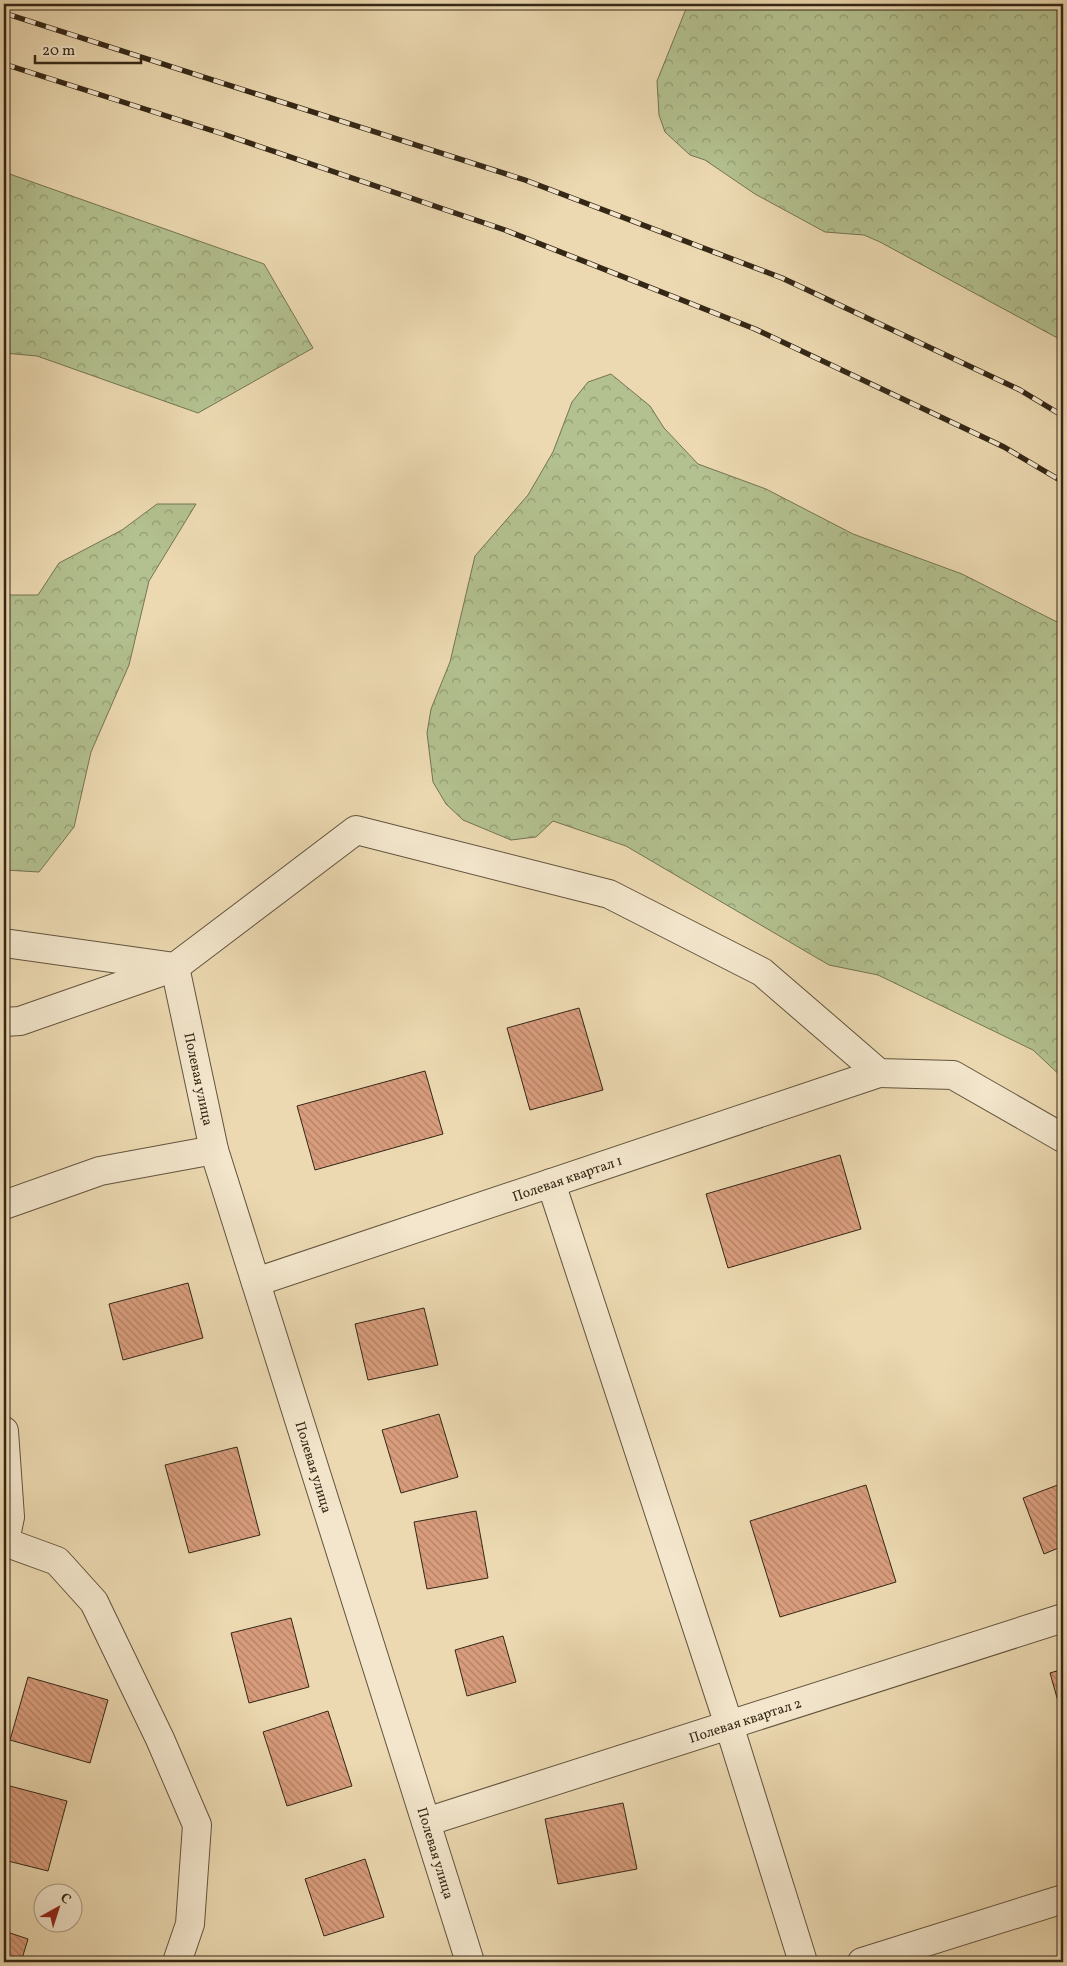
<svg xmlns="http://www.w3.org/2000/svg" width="1067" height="1966" viewBox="0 0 1067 1966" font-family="Vollkorn,serif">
	<defs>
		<pattern id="forest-crowns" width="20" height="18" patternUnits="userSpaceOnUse" patternTransform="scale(1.25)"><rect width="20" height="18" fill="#b3c08f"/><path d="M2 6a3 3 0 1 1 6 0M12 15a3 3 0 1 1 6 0" fill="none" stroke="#929c74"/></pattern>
		<pattern id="building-back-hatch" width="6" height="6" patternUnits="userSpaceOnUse" patternTransform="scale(1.25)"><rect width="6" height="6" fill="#d99d7d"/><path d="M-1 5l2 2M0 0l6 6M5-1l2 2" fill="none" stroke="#b18065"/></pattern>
	</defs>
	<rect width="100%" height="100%" fill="#ecd9b1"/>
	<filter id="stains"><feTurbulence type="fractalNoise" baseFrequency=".004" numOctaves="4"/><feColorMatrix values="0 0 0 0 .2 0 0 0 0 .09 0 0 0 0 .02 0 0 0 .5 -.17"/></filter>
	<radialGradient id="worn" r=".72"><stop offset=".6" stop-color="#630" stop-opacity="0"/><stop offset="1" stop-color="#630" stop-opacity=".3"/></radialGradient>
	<!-- forest -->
	<g fill="url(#forest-crowns)" stroke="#747452">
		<path d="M688,4h375v337l-183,-99 -16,-7 -39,-3 -70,-38 -50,-34 -15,-5 -25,-23 -6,-17 -2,-34z"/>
		<path d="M4,172l260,92 49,84 -115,65 -161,-57 -33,-3z"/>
		<path d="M611,374l39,32 14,22 34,36 68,25 87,45 109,40 101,51v453l-30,-28 -155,-75 -49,-10 -203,-119 -73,-25 -17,16 -25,3 -48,-20 -17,-16 -13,-22 -6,-49 4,-24 19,-47 25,-106 53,-61 25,-43 19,-50 16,-20z"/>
		<path d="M157,504h39l-47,77 -20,84 -38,87 -17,75 -35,45 -35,-2v-275h34l21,-32 63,-33z"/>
	</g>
	<!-- building -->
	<g fill="url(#building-back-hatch)" stroke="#342716">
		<path d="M579,1008l24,82 -73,20 -23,-82z"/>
		<path d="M425,1071l18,63 -128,36 -18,-64z"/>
		<path d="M840,1155l21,74 -133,39 -22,-74z"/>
		<path d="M188,1283l15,55 -80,22 -14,-56z"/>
		<path d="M424,1308l14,57 -70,15 -13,-56z"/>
		<path d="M439,1414l19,63 -57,16 -19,-63z"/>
		<path d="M237,1447l23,88 -71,18 -24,-88z"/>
		<path d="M1063,1483v63l-19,8 -21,-56z"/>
		<path d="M866,1485l30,97 -116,35 -30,-96z"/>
		<path d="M476,1511l12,67 -61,11 -13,-67z"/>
		<path d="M291,1618l18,69 -60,16 -18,-70z"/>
		<path d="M503,1636l13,46 -49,14 -12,-46z"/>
		<path d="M1063,1669v50l-13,-46z"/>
		<path d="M28,1677l80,23 -18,63 -80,-23z"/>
		<path d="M328,1711l24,75 -65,20 -24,-74z"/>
		<path d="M6,1785l61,16 -19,70 -44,-11v-66z"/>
		<path d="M623,1803l14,66 -79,15 -13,-65z"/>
		<path d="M365,1859l19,58 -60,19 -19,-57z"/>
		<path d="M4,1931l24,8 -7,23h-17z"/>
		<path d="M408,1959v3h-21z"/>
	</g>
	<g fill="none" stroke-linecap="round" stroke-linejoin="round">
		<!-- minor casing -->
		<g stroke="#62543d" stroke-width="30">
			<g id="minor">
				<path d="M4,943l171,24 39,183 256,812"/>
				<path d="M4,1022l16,-1 155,-54 181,-137 253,64 153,78 117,101 74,2 110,63"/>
				<path d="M551,1183l178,542 74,237"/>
				<path d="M4,1205l96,-34 114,-21"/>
				<path d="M256,1282l623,-209"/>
				<path d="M4,1431l6,86 -6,29"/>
				<path d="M5,1542l52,19 37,41 66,137 37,86 -7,99 -13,38"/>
				<path d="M426,1822l637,-204"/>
				<path d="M862,1962l201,-63"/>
			</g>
		</g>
		<!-- minor -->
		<use href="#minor" stroke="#f3e6cc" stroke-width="28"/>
		<!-- rail casing -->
		<g stroke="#342716" stroke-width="5.5">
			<g id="rail">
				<path d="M4,13l521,167 257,98 238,112 43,26"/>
				<path d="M4,64l219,70 282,96 250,99 249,118 59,35"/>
			</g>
		</g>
		<!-- rail -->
		<use href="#rail" stroke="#f3e6cc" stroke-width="4" stroke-dasharray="11" stroke-linecap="butt"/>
	</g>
	<g text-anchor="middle" stroke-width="4.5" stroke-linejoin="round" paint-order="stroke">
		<!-- street labels -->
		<g font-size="14" fill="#342716" stroke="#f3e6cc">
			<text transform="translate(199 1079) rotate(78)" y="5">Полевая улица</text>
			<text transform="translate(567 1178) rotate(-19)" y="5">Полевая квартал 1</text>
			<text transform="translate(314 1467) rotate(73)" y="5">Полевая улица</text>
			<text transform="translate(745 1720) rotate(-18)" y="5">Полевая квартал 2</text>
			<text transform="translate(436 1853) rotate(73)" y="5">Полевая улица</text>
		</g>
	</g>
	<!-- margin -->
	<rect width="1067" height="1966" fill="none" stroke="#ecd9b1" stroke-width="20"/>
	<rect x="5" y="5" width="1057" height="1956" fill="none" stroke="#342716" stroke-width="2.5"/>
	<rect x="10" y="10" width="1047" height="1946" fill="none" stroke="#342716"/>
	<!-- north arrow -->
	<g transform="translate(58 1908) rotate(39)"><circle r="24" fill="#f3e6cc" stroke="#a79a83"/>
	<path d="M0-4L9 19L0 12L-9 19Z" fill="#8f2418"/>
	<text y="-8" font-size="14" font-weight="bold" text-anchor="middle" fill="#342716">С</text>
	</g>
	<!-- scale -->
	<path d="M35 55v8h106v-8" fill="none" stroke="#342716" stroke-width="2.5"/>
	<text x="42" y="55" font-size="15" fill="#342716" stroke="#f3e6cc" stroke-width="4" paint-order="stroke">20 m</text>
	<rect width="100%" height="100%" filter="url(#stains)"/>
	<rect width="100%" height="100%" fill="url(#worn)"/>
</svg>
